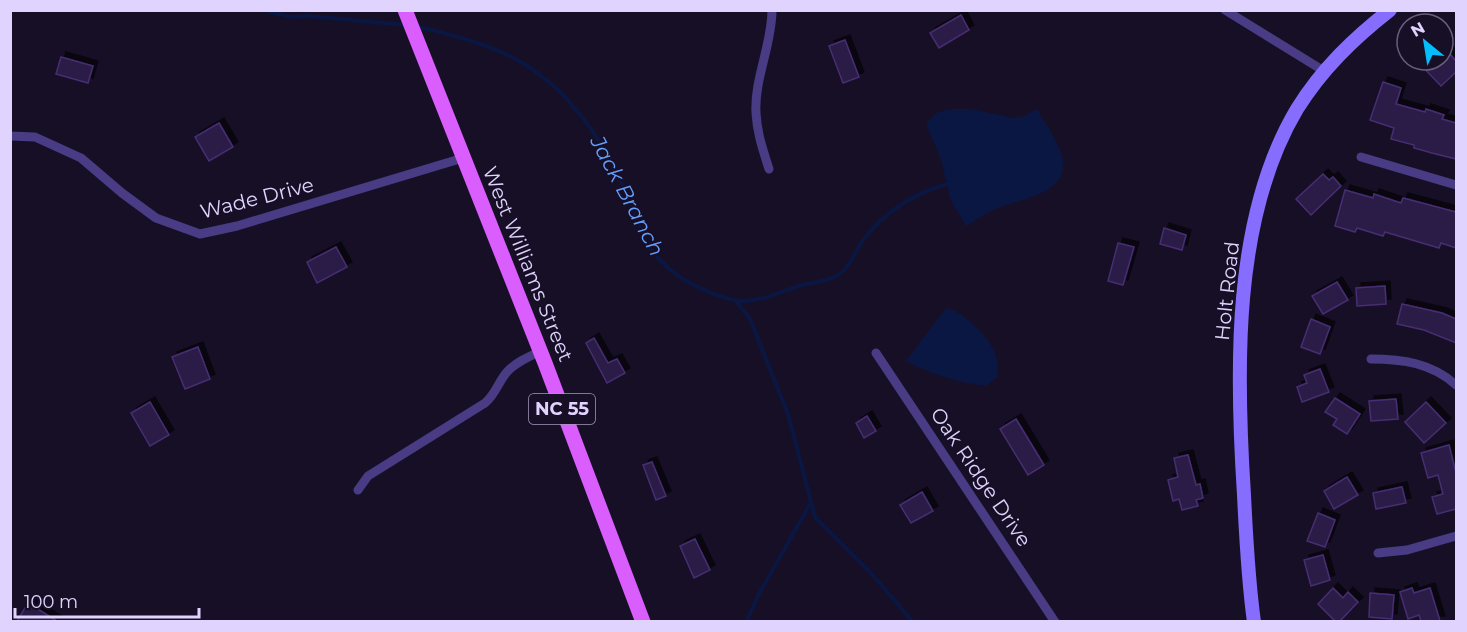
<svg xmlns="http://www.w3.org/2000/svg" width="1467" height="632" viewBox="0 0 1467 632" font-family="Montserrat,sans-serif">
	<defs>
		<filter id="shadow"><feDropShadow dx="5" dy="-5" stdDeviation="0" flood-color="#0009"/></filter>
	</defs>
	<rect width="100%" height="100%" fill="#170f26"/>
	<!-- water -->
	<g fill="#0b1743">
		<path d="M952,109h20l41,9 11,-2 13,-7c8,14 29,43 26,59 -3,28 -48,32 -68,41 -10,5 -19,11 -29,17l-15,-25 -10,-41 -14,-34v-4l11,-10z"/>
		<path d="M946,308c16,2 44,30 49,45 3,8 3,16 2,24l-11,9c-27,-3 -56,-12 -80,-25z"/>
	</g>
	<g fill="none" stroke-linecap="round" stroke-linejoin="round">
		<!-- stream -->
		<g stroke="#0b1743" stroke-width="4">
			<path d="M263,10l28,7 17,-1 98,9"/>
			<path d="M418,27c33,7 66,16 96,31 70,38 107,113 132,185 20,27 37,39 68,51 10,3 20,8 31,7 20,-1 38,-10 57,-16 13,-3 27,-3 39,-12 9,-7 14,-20 20,-30 23,-32 52,-49 89,-60"/>
			<path d="M735,300l15,19 38,95 27,103 54,54 44,51"/>
			<path d="M746,622l13,-28 51,-90"/>
		</g>
	</g>
	<!-- building -->
	<g fill="#2b1b47" stroke="#462e72" stroke-width="1.5" filter="url(#shadow)">
		<path d="M961,15l8,15 -30,18 -9,-15z"/>
		<path d="M845,40l14,37 -16,6 -14,-37z"/>
		<path d="M1443,46l13,15v11l-15,14 -25,-26h27z"/>
		<path d="M61,57l32,9 -5,17 -32,-9z"/>
		<path d="M1383,82l18,6 -5,16 29,8 1,-3 18,6 -2,4 14,4v36l-24,-6 -18,-5v-3l-23,-6 3,-11 -24,-8z"/>
		<path d="M219,123l14,24 -24,14 -14,-24z"/>
		<path d="M1323,174l6,6 4,-3 8,9 -30,29 -15,-16z"/>
		<path d="M1345,190l28,8 1,-4 27,9 2,-5 53,14v36l-15,-5 -2,5 -54,-16 -2,4 -26,-8 -2,4 -20,-6z"/>
		<path d="M1164,228l22,7 -4,15 -22,-6z"/>
		<path d="M1118,243l16,4 -11,38 -15,-4z"/>
		<path d="M336,247l11,20 -30,16 -10,-21z"/>
		<path d="M1337,282l11,18 -25,14 -11,-18z"/>
		<path d="M1385,286l1,18 -29,2 -1,-18z"/>
		<path d="M1402,304l40,9 14,6v24l-32,-13 -27,-6z"/>
		<path d="M1311,319l19,8 -10,27 -19,-7z"/>
		<path d="M594,338l14,25 9,-4 8,14 -18,10 -21,-40z"/>
		<path d="M198,347l12,32 -25,10 -13,-32z"/>
		<path d="M1320,369l9,23 -27,10 -5,-15 10,-4 -3,-8z"/>
		<path d="M1335,398l25,16 -13,20 -14,-9 4,-6 -12,-7z"/>
		<path d="M1396,399l2,20 -27,2 -2,-20z"/>
		<path d="M150,402l19,33 -19,11 -19,-33z"/>
		<path d="M1426,402l20,21 -22,20 -19,-21z"/>
		<path d="M867,416l9,15 -12,7 -8,-15z"/>
		<path d="M1016,419l28,46 -16,10 -28,-46z"/>
		<path d="M1449,445l7,28v36l-19,5 -5,-17 11,-3 -5,-19 -10,3 -7,-25z"/>
		<path d="M1188,455l8,30 4,-1 3,14 -7,2 2,6 -16,4 -3,-11 -6,2 -5,-21 10,-3 -4,-19z"/>
		<path d="M652,462l14,34 -10,4 -13,-35z"/>
		<path d="M1347,477l11,18 -24,14 -10,-18z"/>
		<path d="M1402,487l4,16 -30,6 -3,-16z"/>
		<path d="M922,492l11,19 -22,12 -11,-18z"/>
		<path d="M1318,513l17,7 -10,27 -18,-6z"/>
		<path d="M695,539l15,31 -16,8 -14,-32z"/>
		<path d="M1323,555l7,25 -19,6 -7,-26z"/>
		<path d="M1333,588l10,10 5,-6 10,10 -18,19h-5l-17,-17z"/>
		<path d="M1412,588l2,5 16,-5 10,33h-19l-2,-6 -11,4 -8,-27z"/>
		<path d="M1370,593l24,2 -2,24 -23,-2z"/>
		<path d="M28,603l29,18h-40z"/>
	</g>
	<g fill="none" stroke-linecap="round" stroke-linejoin="round">
		<!-- street -->
		<g stroke="#493b84" stroke-width="9">
			<path d="M1225,10l99,61"/>
			<path d="M10,136l25,1 46,21 41,35 34,25 44,16 37,-8 226,-68"/>
			<path d="M1361,157l95,28"/>
			<path d="M769,169c-6,-19 -12,-36 -13,-56 -2,-34 16,-68 16,-103"/>
			<path d="M876,353l179,269"/>
			<path d="M1371,359c31,0 61,4 85,26"/>
			<path d="M358,490l10,-14 117,-73c11,-9 13,-21 22,-31 8,-9 21,-15 32,-20"/>
			<path d="M1378,553l29,-3 49,-14"/>
		</g>
		<!-- secondary -->
		<path stroke="#866dfd" stroke-width="14" d="M1254,622c-6,-43 -8,-85 -10,-127 -8,-123 -12,-277 53,-386 25,-40 56,-70 93,-99"/>
		<!-- primary -->
		<path stroke="#da5dfd" stroke-width="15" d="M405,10l140,353 98,259"/>
	</g>
	<g text-anchor="middle" stroke-width="4.5" stroke-linejoin="round" paint-order="stroke">
		<!-- shield labels -->
		<rect fill="#170f26" stroke="#a499be" stroke-width="1.5" x="529" y="394" width="66" height="30" rx="4.5"/>
		<g font-size="18" font-weight="bold" fill="#e0d4ff">
			<text x="562" y="415">NC 55</text>
		</g>
		<!-- street labels -->
		<g font-size="20" fill="#e0d4ff" stroke="#170f26">
			<text transform="translate(257 198) rotate(-14)" y="7">Wade Drive</text>
			<text transform="translate(528 264) rotate(68)" y="7">West Williams Street</text>
			<text transform="translate(1227 291) rotate(-84)" y="7">Holt Road</text>
			<text transform="translate(981 477) rotate(56)" y="7">Oak Ridge Drive</text>
		</g>
		<!-- water labels -->
		<g font-size="21" font-style="italic" fill="#649ffd" stroke="#170f26">
			<text transform="translate(627 196) rotate(62)" y="7">Jack Branch</text>
		</g>
	</g>
	<!-- border -->
	<rect width="1467" height="632" fill="none" stroke="#e0d4ff" stroke-width="24"/>
	<!-- north arrow -->
	<g transform="translate(1425 42) rotate(330)"><circle r="28" fill="#170f26" stroke="#675e7d" stroke-width="1.5"/>
	<path d="M0-4.5L10 22L0 15L-10 22Z" fill="#03bdfc"/>
	<text y="-9" font-size="16" font-weight="bold" text-anchor="middle" fill="#e0d4ff">N</text>
	</g>
	<!-- scale -->
	<path d="M15 608v9h184v-9" fill="none" stroke="#e0d4ff" stroke-width="3"/>
	<text x="24" y="608" font-size="18" fill="#e0d4ff" stroke="#170f26" stroke-width="4.5" paint-order="stroke">100 m</text>
</svg>
